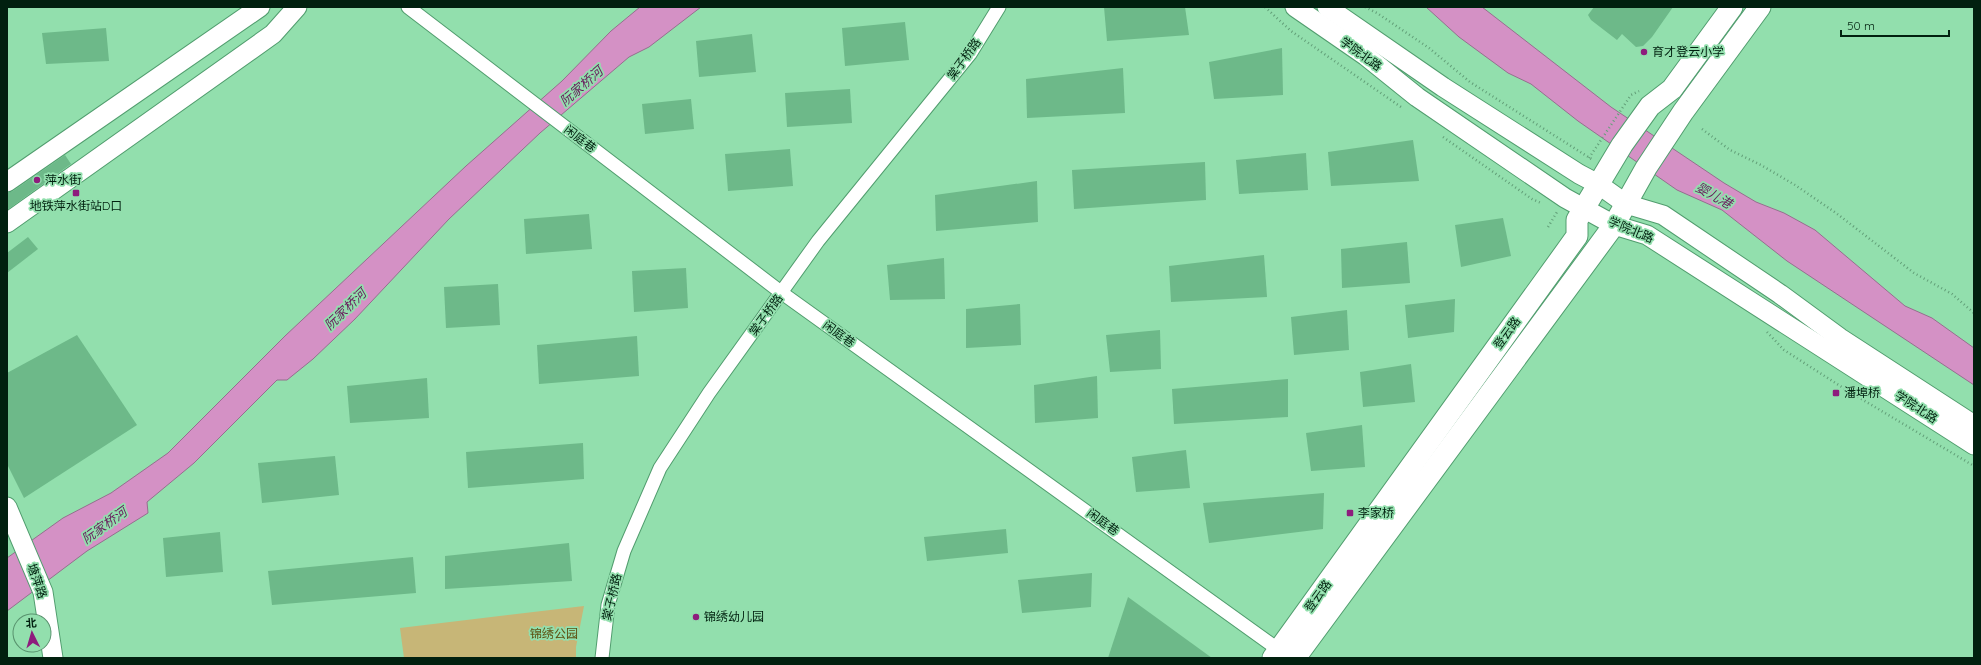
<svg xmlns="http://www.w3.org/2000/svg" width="1981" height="665" viewBox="0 0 1981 665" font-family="Quicksand,'Noto Sans SC',sans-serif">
	<rect width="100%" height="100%" fill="#92dfad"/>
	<!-- green -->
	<path fill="#c7b677" d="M584,606l-8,41v11h-172l-4,-30z"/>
	<!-- water -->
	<g fill="#d491c5" stroke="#956f8e">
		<path d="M640,7h61l-52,40 -20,10 -89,76 -91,86 -94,100 -42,40 -26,21h-10l-83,83 -47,39 1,11 -61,38 -80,60v-53l56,-40 48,-25 57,-40 117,-117 181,-170 96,-85 49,-50z"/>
		<path d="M1426,7h56l129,100 113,76 32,19 28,11 31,17 90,76 27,12 42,30v37l-187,-124 -65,-51 -45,-20 -99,-69 -47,-37 -23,-11 -49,-36z"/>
	</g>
	<!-- building -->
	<g fill="#6db989">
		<path d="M1104,7h81l4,28 -82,6z"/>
		<path d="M1594,7h79l-21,30 -9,9 -7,1 -14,-13 -5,6 -26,-20 -3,-5z"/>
		<path d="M905,22l4,38 -64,6 -3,-38z"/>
		<path d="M106,28l3,33 -63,3 -4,-31z"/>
		<path d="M752,34l4,38 -57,5 -3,-36z"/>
		<path d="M1282,48l1,47 -69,4 -5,-37z"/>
		<path d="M1123,68l2,45 -98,5 -1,-39z"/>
		<path d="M850,89l2,34 -65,4 -2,-34z"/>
		<path d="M691,99l3,30 -49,5 -3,-30z"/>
		<path d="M1413,140l6,41 -88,5 -3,-34z"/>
		<path d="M790,149l3,37 -65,5 -3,-37z"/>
		<path d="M1306,153l2,37 -69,4 -3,-34z"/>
		<path d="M65,155l6,9 -64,46v-17l6,-2z"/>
		<path d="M1205,162l1,38 -132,9 -2,-39z"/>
		<path d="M1037,181l1,41 -102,9 -1,-36z"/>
		<path d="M589,214l3,35 -66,5 -2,-35z"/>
		<path d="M1503,218l8,38 -50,11 -6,-42z"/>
		<path d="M28,237l10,12 -31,24v-20z"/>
		<path d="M1407,242l3,41 -68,5 -1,-39z"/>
		<path d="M1264,255l3,42 -96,5 -2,-36z"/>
		<path d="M944,258l1,41 -55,1 -3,-35z"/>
		<path d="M686,268l2,40 -54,4 -2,-41z"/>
		<path d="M498,284l2,41 -54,3 -2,-41z"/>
		<path d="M1455,299l-1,33 -46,6 -3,-33z"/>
		<path d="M1020,304l1,41 -55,3v-39z"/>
		<path d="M1347,310l2,40 -55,5 -3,-38z"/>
		<path d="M1160,330l1,39 -51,3 -4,-37z"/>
		<path d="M77,335l60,90 -113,73 -17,-34v-91z"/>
		<path d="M637,336l2,40 -100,8 -2,-39z"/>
		<path d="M1411,364l4,38 -52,5 -3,-35z"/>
		<path d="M1097,376l1,42 -63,5 -1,-38z"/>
		<path d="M427,378l2,40 -79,5 -3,-37z"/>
		<path d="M1288,379v38l-114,7 -2,-35z"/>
		<path d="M1362,425l3,42 -54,4 -5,-38z"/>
		<path d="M583,443l1,36 -116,9 -2,-36z"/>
		<path d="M1186,450l4,38 -54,4 -4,-35z"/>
		<path d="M335,456l4,39 -77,8 -4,-40z"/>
		<path d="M1324,493l-1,36 -114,14 -6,-40z"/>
		<path d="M1006,529l2,24 -81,8 -3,-24z"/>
		<path d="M220,532l3,40 -57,5 -3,-39z"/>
		<path d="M569,543l3,38 -127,8v-33z"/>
		<path d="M413,557l3,36 -144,12 -4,-34z"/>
		<path d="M1092,573l-1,34 -69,6 -4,-33z"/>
		<path d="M1128,597l84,61h-104z"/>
	</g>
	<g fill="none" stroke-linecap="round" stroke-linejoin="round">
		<!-- street casing -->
		<g stroke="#519d6e" stroke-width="15">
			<g id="street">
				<path d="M408,7l374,286 497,357"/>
				<path d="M602,658l6,-53 16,-54 36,-83 49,-75 109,-152 152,-187 29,-47"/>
			</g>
		</g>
		<!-- secondary casing -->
		<g stroke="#519d6e" stroke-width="21">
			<g id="secondary">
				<path d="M1295,7l71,49 51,41 148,101 49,27 33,10 327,210"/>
				<path d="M1327,7l116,80 136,87 19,10 28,20 37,11 117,79 60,44 134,87"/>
				<path d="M7,182l253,-175"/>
				<path d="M7,223l266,-189 24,-27"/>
				<path d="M7,507l36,85 10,66"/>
			</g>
		</g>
		<!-- primary casing -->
		<g stroke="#519d6e" stroke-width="23">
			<g id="primary">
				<path d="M1273,658l304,-422v-16l45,-75 28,-39 22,-17 60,-82"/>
				<path d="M1295,658l319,-433 32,-57 37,-56 77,-105"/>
			</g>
		</g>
		<!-- path -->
		<g stroke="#629f78" stroke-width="2.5" stroke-dasharray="1 3" stroke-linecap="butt">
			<path d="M1265,7l26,24 110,76"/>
			<path d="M1365,7l12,6 52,35 41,34 123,78"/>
			<path d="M1702,129l28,21 31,15 34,20 41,28 78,60 38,21 22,19"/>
			<path d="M1443,137l89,62 9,4"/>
			<path d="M1589,158l42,-63 8,-4"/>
			<path d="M1548,227l9,-15"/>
			<path d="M1767,332l17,18 64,41 126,75"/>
		</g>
		<!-- street -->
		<use href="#street" stroke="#fff" stroke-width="13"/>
		<!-- secondary -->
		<use href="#secondary" stroke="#fff" stroke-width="19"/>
		<!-- primary -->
		<use href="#primary" stroke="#fff" stroke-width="21"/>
	</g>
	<!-- markers -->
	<g fill="#8e1c7d" stroke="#92dfad" stroke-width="1.5">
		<circle cx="1644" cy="52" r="4"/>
		<circle cx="37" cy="180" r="4"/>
		<rect x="72" y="189" width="8" height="8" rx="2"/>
		<rect x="1832" y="389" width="8" height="8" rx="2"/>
		<rect x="1346" y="509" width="8" height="8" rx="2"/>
		<circle cx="696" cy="617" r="4"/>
	</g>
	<g text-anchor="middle" stroke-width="3.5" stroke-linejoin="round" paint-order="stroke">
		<!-- poi labels -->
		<g font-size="12" fill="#01200f" stroke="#92dfad" text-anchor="start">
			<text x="1652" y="56">育才登云小学</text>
			<text x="45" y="184">萍水街</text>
			<text x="76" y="210" text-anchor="middle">地铁萍水街站D口</text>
			<text x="1844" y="397">潘埠桥</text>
			<text x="1358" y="517">李家桥</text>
			<text x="704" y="621">锦绣幼儿园</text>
		</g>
		<!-- street labels -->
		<g font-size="12" fill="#01200f" stroke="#92dfad">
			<text transform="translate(1361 54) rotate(36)" y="4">学院北路</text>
			<text transform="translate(964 59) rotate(-54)" y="4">棠子桥路</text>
			<text transform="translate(580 139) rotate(37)" y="4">闲庭巷</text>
			<text transform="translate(1631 230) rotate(23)" y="4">学院北路</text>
			<text transform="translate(766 315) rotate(-54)" y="4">棠子桥路</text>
			<text transform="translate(1507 333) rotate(-54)" y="4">登云路</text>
			<text transform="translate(839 334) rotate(36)" y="4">闲庭巷</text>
			<text transform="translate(1916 407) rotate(33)" y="4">学院北路</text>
			<text transform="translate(1103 522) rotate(36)" y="4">闲庭巷</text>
			<text transform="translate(37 581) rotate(71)" y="4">塘萍路</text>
			<text transform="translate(1318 596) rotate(-54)" y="4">登云路</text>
			<text transform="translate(612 597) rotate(-77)" y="4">棠子桥路</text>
		</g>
		<!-- park labels -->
		<g font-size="12" fill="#5e4f10" stroke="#92dfad">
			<text x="554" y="638">锦绣公园</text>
		</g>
		<!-- water labels -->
		<g font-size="13" font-style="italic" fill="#691a5c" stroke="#92dfad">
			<text transform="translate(581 86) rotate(-41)" y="5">阮家桥河</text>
			<text transform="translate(1714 195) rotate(29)" y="5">婴儿港</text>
			<text transform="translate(345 309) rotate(-44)" y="5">阮家桥河</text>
			<text transform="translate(104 525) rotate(-36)" y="5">阮家桥河</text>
		</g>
	</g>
	<!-- border -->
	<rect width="1981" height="665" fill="none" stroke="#01200f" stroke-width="16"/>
	<!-- north arrow -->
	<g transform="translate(32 633) rotate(355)"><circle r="19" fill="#92dfad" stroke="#58936e"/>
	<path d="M0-3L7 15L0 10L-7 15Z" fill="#8e1c7d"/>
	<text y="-6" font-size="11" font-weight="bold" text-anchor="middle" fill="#01200f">北</text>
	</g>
	<!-- scale -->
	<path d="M1841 30v6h108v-6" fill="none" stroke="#01200f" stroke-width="2"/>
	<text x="1847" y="30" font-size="12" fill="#01200f" stroke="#92dfad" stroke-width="3" paint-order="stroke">50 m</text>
</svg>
